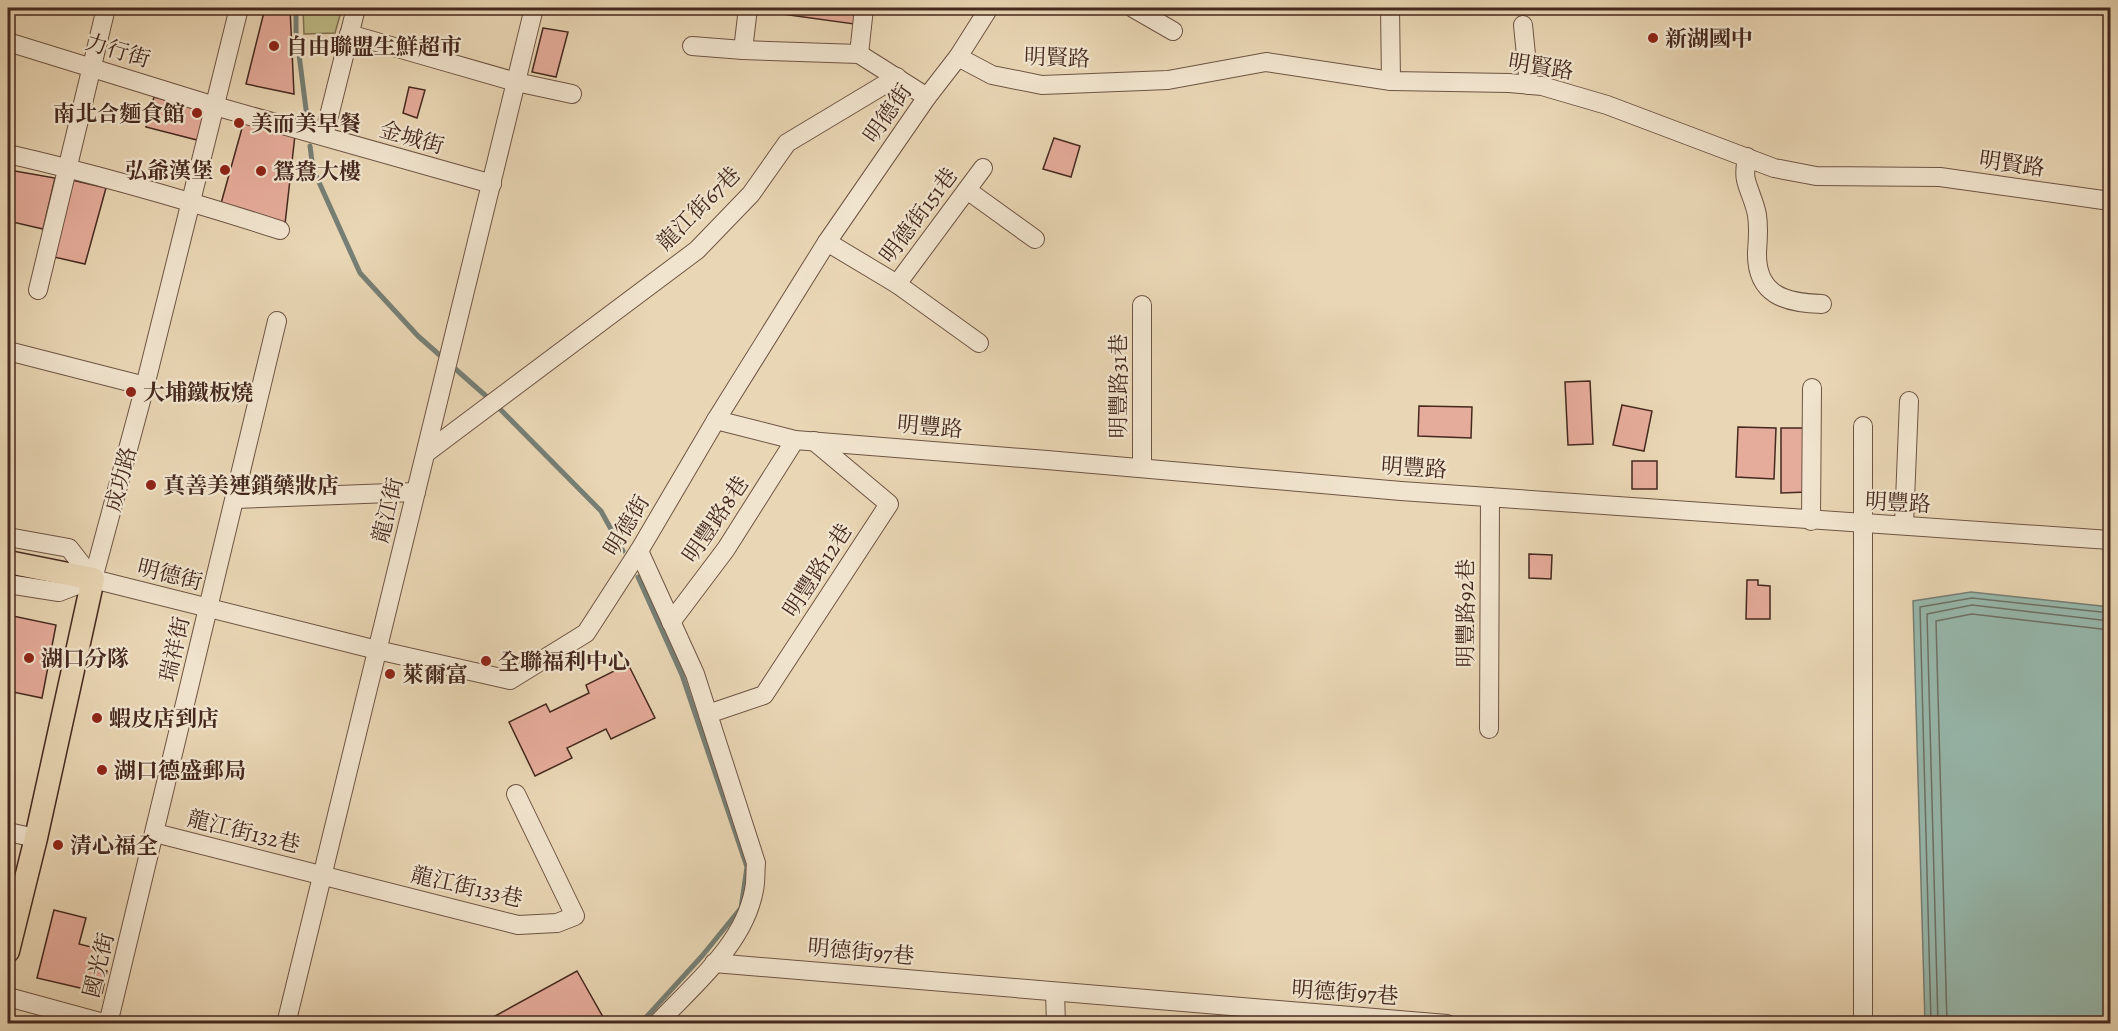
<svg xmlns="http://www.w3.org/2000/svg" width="2118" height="1031" viewBox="0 0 2118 1031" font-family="Alegreya,'Noto Serif TC',serif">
	<rect width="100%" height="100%" fill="#e9d6b4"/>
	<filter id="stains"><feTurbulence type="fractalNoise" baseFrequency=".00333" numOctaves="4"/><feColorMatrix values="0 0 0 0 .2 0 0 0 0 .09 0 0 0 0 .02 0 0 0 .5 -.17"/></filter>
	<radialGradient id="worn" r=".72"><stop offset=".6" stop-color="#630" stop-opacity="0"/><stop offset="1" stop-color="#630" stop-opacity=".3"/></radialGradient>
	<!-- green -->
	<path fill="#bfbb87" stroke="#827253" stroke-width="1.5" d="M303,8h39l-7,25 -31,1z"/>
	<!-- water -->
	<path fill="#97b9ae" stroke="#767f75" stroke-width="1.5" d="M1971,592l139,15v416h-185l-12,-422z"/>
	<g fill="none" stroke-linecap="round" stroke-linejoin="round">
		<!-- shore -->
		<g stroke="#6e7166" stroke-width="1.5">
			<path d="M1931,1024l-11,-417 52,-9 138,15"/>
			<path d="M1938,1024l-11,-410 45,-9 138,16"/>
			<path d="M1947,1024l-11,-403 36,-7 138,16"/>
		</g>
		<!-- stream -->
		<g stroke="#767f75" stroke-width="5">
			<path d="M296,8v23l11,86"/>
			<path d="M310,146l3,23 47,104 58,63 76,67 107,108 22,40"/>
			<path d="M638,577l44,98 65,192 -6,41 -39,48 -62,68"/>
		</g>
	</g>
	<!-- building -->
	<g fill="#e6ac9b" stroke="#45291f" stroke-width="1.5">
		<path d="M265,8h25l4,86 -48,-10z"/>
		<path d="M761,8h95l-2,16 -93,-13z"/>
		<path d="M543,28l25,4 -12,45 -24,-5z"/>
		<path d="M409,87l16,3 -8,28 -14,-5z"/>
		<path d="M154,97l51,13 -8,30 -51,-13z"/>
		<path d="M244,121l51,14 -10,89 -65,-17z"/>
		<path d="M1054,138l26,8 -9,31 -28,-8z"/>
		<path d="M9,170l46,8 -12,51 -35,-8z"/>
		<path d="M72,180l34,8 -21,76 -31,-7z"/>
		<path d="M1590,381l3,63 -25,1 -3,-63z"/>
		<path d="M1622,405l30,6 -8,40 -31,-6z"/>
		<path d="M1419,406l53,1 -1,31 -53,-2z"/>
		<path d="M1738,427l38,1 -2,51 -38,-2z"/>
		<path d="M1781,428h26v64l-26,1z"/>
		<rect x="1632" y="461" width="25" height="28"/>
		<path d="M1529,554l23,1 -1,24 -22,-1z"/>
		<path d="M1747,580h11v5l12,1v33h-24z"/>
		<path d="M8,615l48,10 -14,73 -34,-7z"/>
		<path d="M628,664l27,54 -44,21 -5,-10 -39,19 5,10 -37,18 -26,-54 37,-18 4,8 39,-19 -3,-8z"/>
		<path d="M54,910l32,8 -7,26 20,5 -5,18 13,4 -5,22 -65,-15z"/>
		<path d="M577,971l30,53h-119l-2,-3z"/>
	</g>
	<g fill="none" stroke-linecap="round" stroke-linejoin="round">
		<!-- minor casing -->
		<g stroke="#6e5444" stroke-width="20">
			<g id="minor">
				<path d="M1133,8l40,23"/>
				<path d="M1390,8l1,73"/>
				<path d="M1523,25l6,60"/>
				<path d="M349,34l167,48 56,12"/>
				<path d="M8,42l207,64 277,78"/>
				<path d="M692,46l51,4 116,4 68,43"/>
				<path d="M743,50l5,-42"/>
				<path d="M859,54l5,-46"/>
				<path d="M958,57l34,18 50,10 126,-5 98,-18 125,19 118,2 33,3 65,19 167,63 42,8 124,1 170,24"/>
				<path d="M324,136l32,-128"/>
				<path d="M8,154c92,21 182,47 272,76"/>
				<path d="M1747,157c-1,7 -3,16 -1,23 3,12 9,23 11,35 2,13 1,25 0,37 -1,43 28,51 65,52"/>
				<path d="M967,190l68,49"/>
				<path d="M827,242l70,42 86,-116"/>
				<path d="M897,284l82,59"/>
				<path d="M38,290l68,-282"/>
				<path d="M8,351l137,35"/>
				<path d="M716,420l79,20 252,20 354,31 709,49"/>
				<path d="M426,453l271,-203 54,-56 36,-51 110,-66"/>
				<path d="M1142,468v-163"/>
				<path d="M235,499l181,-7"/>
				<path d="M1811,521l1,-133"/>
				<path d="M1904,525l5,-124"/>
				<path d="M8,537l61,11 24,31"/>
				<path d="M639,551l56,123 61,189c-1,9 0,19 -2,27 -10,55 -61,95 -97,134"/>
				<path d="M93,579l284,71 133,30 76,-47 53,-82 77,-131 111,-178 100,-145 31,-40 31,-49"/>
				<path d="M93,579l52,-193 94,-378"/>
				<path d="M8,584l51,8 34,-13"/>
				<path d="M671,622l55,-73 69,-109"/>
				<path d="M708,714l56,-19 125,-191 -75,-63"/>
				<path d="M1489,729l1,-232"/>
				<path d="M8,832l28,6"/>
				<path d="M155,833l363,92 39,-2 18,-7 -59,-122"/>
				<path d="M714,963l733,61"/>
				<path d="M1055,992l1,32"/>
				<path d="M8,997l99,27"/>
				<path d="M108,1024l169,-703"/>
				<path d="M286,1024l248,-1016"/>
				<path d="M1863,1024v-598"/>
			</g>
		</g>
		<!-- major casing -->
		<g stroke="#45291f" stroke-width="25">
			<path id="major" d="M8,562l85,17 -57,259 -28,113"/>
		</g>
		<!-- minor -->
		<use href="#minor" stroke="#f1e4ce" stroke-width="18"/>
		<!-- major -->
		<use href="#major" stroke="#e9d6b4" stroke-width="22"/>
	</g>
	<!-- markers -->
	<g fill="#8f2418" stroke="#f1e4ce" stroke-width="2">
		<circle cx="1653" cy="38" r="6"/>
		<circle cx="274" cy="46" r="6"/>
		<circle cx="197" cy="113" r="6"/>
		<circle cx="239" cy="123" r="6"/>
		<circle cx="225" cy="170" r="6"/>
		<circle cx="261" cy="171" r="6"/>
		<circle cx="131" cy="392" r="6"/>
		<circle cx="151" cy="485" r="6"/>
		<circle cx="29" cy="658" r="6"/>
		<circle cx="486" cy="661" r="6"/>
		<circle cx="390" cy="674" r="6"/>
		<circle cx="97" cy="718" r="6"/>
		<circle cx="102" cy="770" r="6"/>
		<circle cx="58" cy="845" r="6"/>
	</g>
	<g text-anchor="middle" stroke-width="4.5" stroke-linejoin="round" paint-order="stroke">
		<!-- poi labels -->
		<g font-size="22" font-weight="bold" fill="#45291f" stroke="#f1e4ce" text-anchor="start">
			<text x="1665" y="46">新湖國中</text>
			<text x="286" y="54">自由聯盟生鮮超市</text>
			<text x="185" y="121" text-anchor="end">南北合麵食館</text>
			<text x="251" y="131">美而美早餐</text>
			<text x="213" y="178" text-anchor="end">弘爺漢堡</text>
			<text x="273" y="179">鴛鴦大樓</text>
			<text x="143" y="400">大埔鐵板燒</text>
			<text x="163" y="493">真善美連鎖藥妝店</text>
			<text x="41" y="666">湖口分隊</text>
			<text x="498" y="669">全聯福利中心</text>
			<text x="402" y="682">萊爾富</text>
			<text x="109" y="726">蝦皮店到店</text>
			<text x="114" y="778">湖口德盛郵局</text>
			<text x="70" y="853">清心福全</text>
		</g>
		<!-- street labels -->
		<g font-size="22" fill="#45291f" stroke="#f1e4ce">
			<text transform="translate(118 50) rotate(17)" y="8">力行街</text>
			<text transform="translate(1057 57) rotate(2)" y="8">明賢路</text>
			<text transform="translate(1541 66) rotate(9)" y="8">明賢路</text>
			<text transform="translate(887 113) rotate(-55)" y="8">明德街</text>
			<text transform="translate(412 137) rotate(16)" y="8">金城街</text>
			<text transform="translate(2012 163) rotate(8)" y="8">明賢路</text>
			<text transform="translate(698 208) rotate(-45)" y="8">龍江街67巷</text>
			<text transform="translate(918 215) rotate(-53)" y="8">明德街151巷</text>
			<text transform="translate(1118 386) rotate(-90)" y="8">明豐路31巷</text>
			<text transform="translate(930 426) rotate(5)" y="8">明豐路</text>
			<text transform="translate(1414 467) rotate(4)" y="8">明豐路</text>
			<text transform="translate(120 479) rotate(-75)" y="8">成功路</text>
			<text transform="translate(1898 502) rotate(3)" y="8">明豐路</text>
			<text transform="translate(387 510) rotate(-76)" y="8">龍江街</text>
			<text transform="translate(715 519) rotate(-56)" y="8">明豐路8巷</text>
			<text transform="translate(626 525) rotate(-59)" y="8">明德街</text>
			<text transform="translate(817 570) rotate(-57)" y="8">明豐路12巷</text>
			<text transform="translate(170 574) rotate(14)" y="8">明德街</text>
			<text transform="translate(1465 613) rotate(-90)" y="8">明豐路92巷</text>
			<text transform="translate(174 649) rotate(-77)" y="8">瑞祥街</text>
			<text transform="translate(244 831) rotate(14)" y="8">龍江街132巷</text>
			<text transform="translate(467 886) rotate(13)" y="8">龍江街133巷</text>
			<text transform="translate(861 951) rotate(5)" y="8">明德街97巷</text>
			<text transform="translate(98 965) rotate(-76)" y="8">國光街</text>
			<text transform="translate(1345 992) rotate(4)" y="8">明德街97巷</text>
		</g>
	</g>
	<!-- margin -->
	<rect width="2118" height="1031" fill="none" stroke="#e9d6b4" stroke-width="30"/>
	<rect x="9" y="9" width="2100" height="1013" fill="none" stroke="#45291f" stroke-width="3"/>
	<rect x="15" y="15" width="2088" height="1001" fill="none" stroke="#45291f" stroke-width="1.5"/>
	<rect width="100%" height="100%" filter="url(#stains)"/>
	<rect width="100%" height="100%" fill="url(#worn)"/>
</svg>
